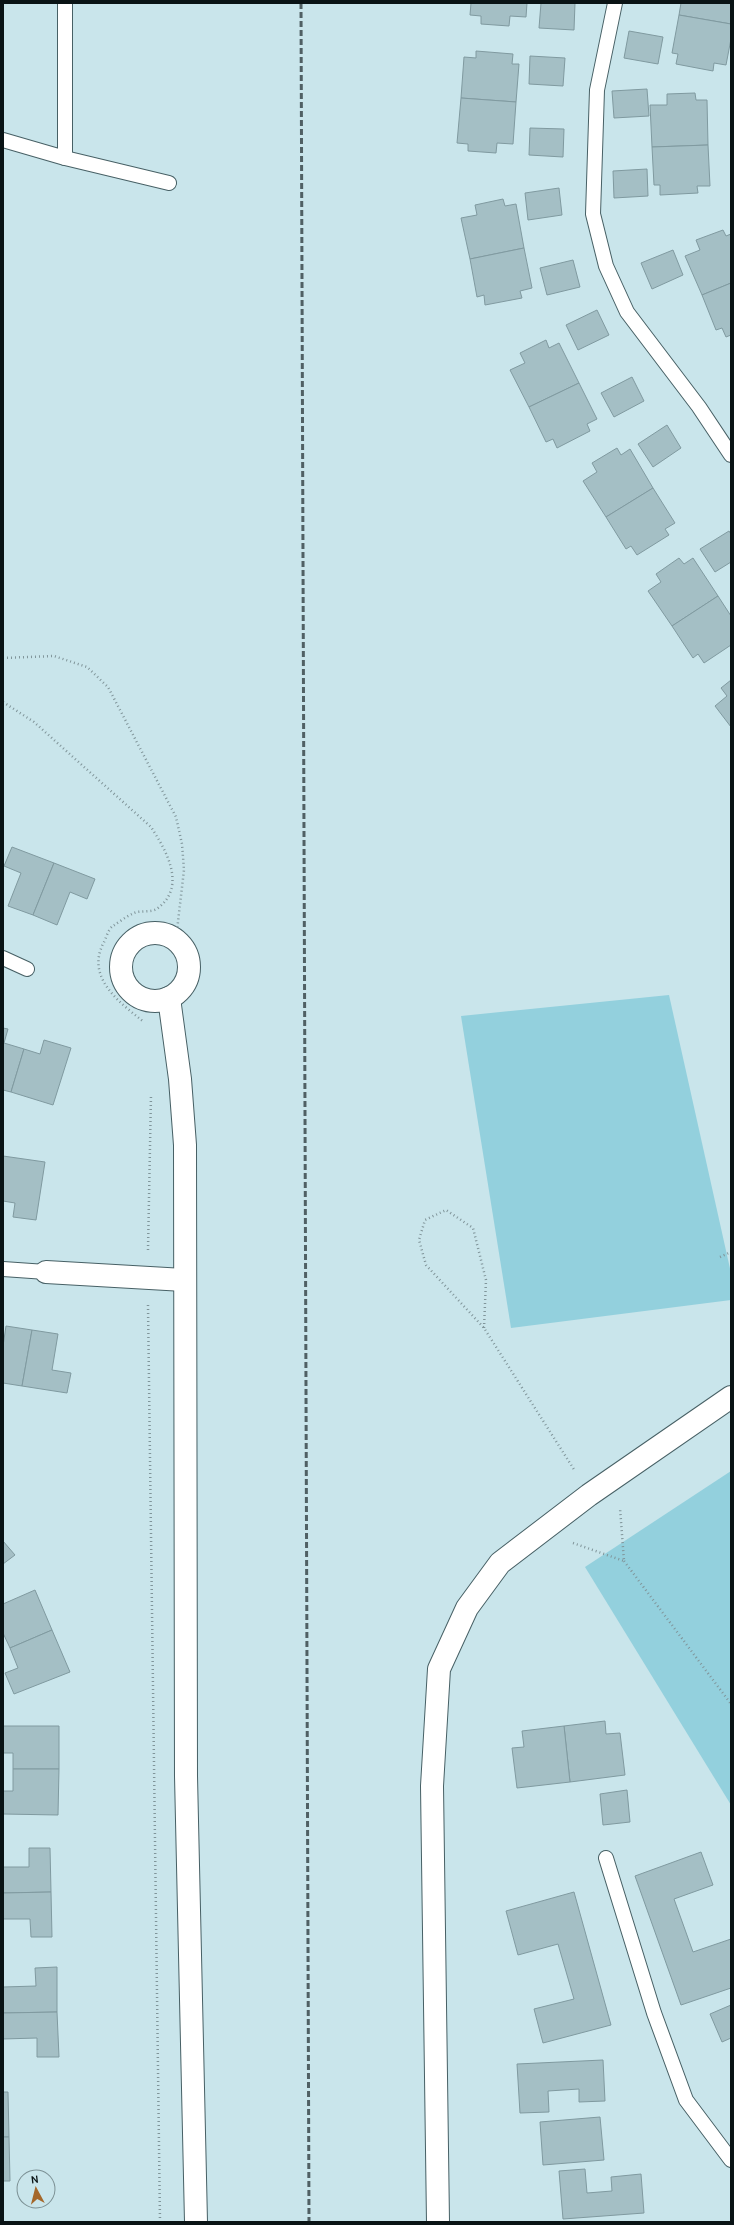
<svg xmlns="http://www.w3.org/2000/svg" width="734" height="2225" viewBox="0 0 734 2225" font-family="Karla,sans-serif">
	<rect width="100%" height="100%" fill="#c9e5eb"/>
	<!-- green -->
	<g fill="#93d0dd">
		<path d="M669,995l62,278v27l-220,28 -50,-312z"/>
		<path d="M731,1471v334l-146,-238z"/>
	</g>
	<!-- building -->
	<g fill="#a4bfc5" stroke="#809aa0">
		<path d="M471,3h56l-1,14 -16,-1 -1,10 -28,-2v-8l-11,-1z"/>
		<path d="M541,3h34l-1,27 -35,-2z"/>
		<path d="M681,3h50v21l-52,-9z"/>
		<path d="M679,15l52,9v15l-5,26 -12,-2 -1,8 -37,-7 2,-10 -6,-1z"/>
		<path d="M629,31l34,6 -5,27 -34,-6z"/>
		<path d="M476,51l37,3 -1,10h7l-3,38 -55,-4 3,-41 12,1z"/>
		<path d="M530,56l35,2 -2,28 -34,-2z"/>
		<path d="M647,89l2,27 -35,2 -2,-27z"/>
		<path d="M695,93l1,7h11l1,45 -56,2 -2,-42h17v-11z"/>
		<path d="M461,98l55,4 -3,42 -16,-1 -1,10 -28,-2v-7l-11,-1z"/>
		<path d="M530,128l34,1 -1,28 -34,-2z"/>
		<path d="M708,145l2,41h-13l1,7 -38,2v-10h-6l-2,-38z"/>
		<path d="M647,169l1,27 -34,2 -1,-27z"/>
		<path d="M559,188l3,27 -34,5 -3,-27z"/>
		<path d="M503,199l2,7 11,-2 8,44 -54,11 -9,-41 16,-3 -2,-10z"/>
		<path d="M723,230l3,6 5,-2v49l-29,12 -17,-39 15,-6 -4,-10z"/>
		<path d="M524,248l8,40 -12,3 2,7 -37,7 -1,-10 -7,2 -7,-38z"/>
		<path d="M673,250l10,25 -31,14 -11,-26z"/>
		<path d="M573,260l7,27 -33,8 -7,-27z"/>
		<path d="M731,283v52l-5,2 -4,-9 -6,2 -14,-35z"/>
		<path d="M597,310l12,25 -31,15 -12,-25z"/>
		<path d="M546,340l3,8 10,-5 20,40 -50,24 -19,-37 15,-7 -5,-10z"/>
		<path d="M632,377l12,24 -30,16 -13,-24z"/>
		<path d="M579,383l18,36 -10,5 3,7 -33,17 -4,-9 -7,3 -17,-35z"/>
		<path d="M667,425l14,23 -28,19 -15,-23z"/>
		<path d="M617,448l4,7 9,-6 23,39 -47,29 -23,-36 14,-9 -5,-9z"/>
		<path d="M653,488l22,35 -10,6 4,6 -32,20 -6,-9 -5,3 -20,-32z"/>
		<path d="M729,531l2,3v28l-16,10 -15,-23z"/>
		<path d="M679,558l5,6 9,-6 25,38 -46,30 -24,-35 13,-9 -5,-8z"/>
		<path d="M718,596l13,20v29l-27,18 -6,-9 -5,4 -21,-32z"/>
		<path d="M731,680v47l-16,-21 12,-10 -6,-8z"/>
		<path d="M12,847l42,16 -21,52 -25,-9 13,-33 -17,-7z"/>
		<path d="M54,863l41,16 -8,20 -17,-7 -13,33 -24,-10z"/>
		<path d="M3,1028l5,1 -4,14 20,6 -13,43 -8,-2z"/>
		<path d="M44,1040l27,8 -18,57 -42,-13 13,-43 16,5z"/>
		<path d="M3,1156l42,6 -9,58 -23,-3 2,-14 -12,-2z"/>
		<path d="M6,1326l26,4 -10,56 -19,-3v-37z"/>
		<path d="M32,1330l26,4 -6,36 19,3 -4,20 -45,-7z"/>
		<path d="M3,1541l12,14 -12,9z"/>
		<path d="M35,1590l17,40 -42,18 -7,-15v-29z"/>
		<path d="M52,1630l18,42 -56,22 -9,-21 13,-5 -8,-20z"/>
		<path d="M605,1721l1,13 14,-1 5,42 -55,7 -6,-56z"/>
		<path d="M3,1726h56v43h-46v-16h-10z"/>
		<path d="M564,1726l6,56 -53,6 -5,-40 12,-1 -2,-16z"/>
		<path d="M13,1769h46l-1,46 -55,-1v-23h10z"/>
		<path d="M627,1790l3,32 -27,3 -3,-31z"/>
		<path d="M29,1848h21l1,44 -48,1v-26h26z"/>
		<path d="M701,1852l12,33 -39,14 19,53 38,-13v49l-50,17 -46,-129z"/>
		<path d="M51,1892l1,45h-21l-1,-18h-27v-26z"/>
		<path d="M574,1892l37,133 -68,18 -9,-34 40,-10 -16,-55 -40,11 -12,-44z"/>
		<path d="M57,1967v45l-54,1v-26l33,-1 -1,-18z"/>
		<path d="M731,2005v33l-9,4 -12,-28z"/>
		<path d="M57,2012l2,45h-22v-19l-34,1v-26z"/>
		<path d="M603,2060l2,41 -26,1v-13l-31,2 1,21 -29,1 -3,-49z"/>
		<path d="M3,2092h5l1,45h-6z"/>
		<path d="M600,2117l4,43 -61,5 -3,-43z"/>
		<path d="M3,2137h6l1,44h-7z"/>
		<path d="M585,2169l2,24 25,-2 -1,-14 30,-3 3,39 -81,6 -4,-48z"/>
	</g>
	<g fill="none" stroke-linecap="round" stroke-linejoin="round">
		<!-- service casing -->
		<g stroke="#476065" stroke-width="16">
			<g id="service">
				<path d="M65,3v155"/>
				<path d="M615,3l-18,87 -4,124 13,52 21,46 72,95 32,48"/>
				<path d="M3,140l62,18 104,25"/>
				<path d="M3,958l24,11"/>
				<path d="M3,1269l43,3"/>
				<path d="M606,1858l48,155 32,87 45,60"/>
			</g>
		</g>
		<!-- minor casing -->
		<g stroke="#476065" stroke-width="24">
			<g id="minor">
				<circle cx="155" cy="967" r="34"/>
				<path d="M169,998l11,81 5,66 1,631 10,446"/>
				<path d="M46,1272l138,8"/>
				<path d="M438,2222l-6,-436 7,-117 28,-61 33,-45 89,-68 142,-98"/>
			</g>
		</g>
		<!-- path -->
		<g stroke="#80959a" stroke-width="2.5" stroke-dasharray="1 3" stroke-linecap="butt">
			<path d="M3,658l51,-2 33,11 21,20 68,130 6,27 2,26 -8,69"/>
			<path d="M3,702l31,20 117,105c15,23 36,59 7,81 -6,5 -17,2 -24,5 -7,3 -15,9 -21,13 -5,3 -7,13 -10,18 -17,34 17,59 41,78"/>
			<path d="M148,1250l3,-155"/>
			<path d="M720,1257l11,-5"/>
			<path d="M148,1305l12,917"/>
			<path d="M484,1328l2,-48 -13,-52 -27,-18 -21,10 -6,20 7,25 58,63 91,143"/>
			<path d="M573,1543l51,18 -4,-53"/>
			<path d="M624,1561l107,143"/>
		</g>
		<!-- service -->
		<use href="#service" stroke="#fff" stroke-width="14"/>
		<!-- minor -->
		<use href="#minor" stroke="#fff" stroke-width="22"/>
		<!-- rail -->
		<path stroke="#506064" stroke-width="3" stroke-dasharray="6 3" stroke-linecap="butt" d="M301,3l8,2219"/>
	</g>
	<!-- border -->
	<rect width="734" height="2225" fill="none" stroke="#091315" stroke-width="8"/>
	<!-- north arrow -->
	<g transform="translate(36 2189) rotate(353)"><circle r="19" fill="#c9e5eb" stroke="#7c9195"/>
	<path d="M0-3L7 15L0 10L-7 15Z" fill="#a4672a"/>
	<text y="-6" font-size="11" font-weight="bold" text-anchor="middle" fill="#091315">N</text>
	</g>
</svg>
